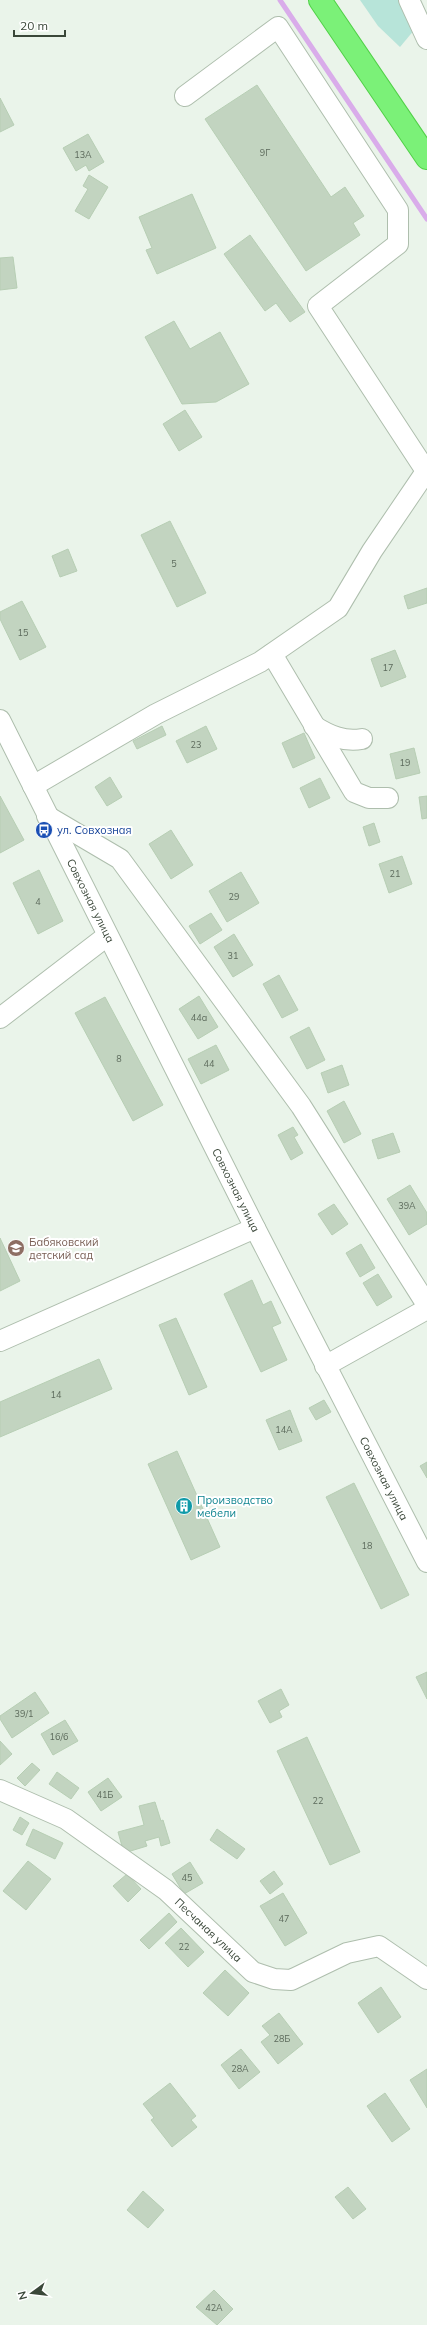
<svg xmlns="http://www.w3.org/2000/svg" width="427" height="2325" viewBox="0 0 427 2325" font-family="Mulish,sans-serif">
	<rect width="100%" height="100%" fill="#eaf4ea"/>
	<!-- green -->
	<path fill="#b7e4d9" d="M360,0h41l14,29 -15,18 -22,-21z"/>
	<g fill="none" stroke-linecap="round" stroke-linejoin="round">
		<!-- stream -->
		<path stroke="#d9acea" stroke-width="5" d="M280,0l147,219"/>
	</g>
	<!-- building -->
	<g fill="#c2d4c0" stroke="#b7ceb4">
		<path d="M257,85l74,112 14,-10 19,29 -11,7 7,12 -54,36 -101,-152z"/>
		<path d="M0,98l14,27 -14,7z"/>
		<path d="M88,134l16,28 -15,9 -3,-6 -10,6 -13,-23z"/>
		<path d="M89,175l19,12 -19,32 -14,-8 13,-22 -5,-3z"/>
		<path d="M192,194l24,54 -59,26 -11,-24 6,-2 -13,-31z"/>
		<path d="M250,235l55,77 -15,10 -14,-19 -11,8 -41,-57z"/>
		<path d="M13,257l4,31 -17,2v-32z"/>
		<path d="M174,321l16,28 30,-17 29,52 -33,18 -34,2 -37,-67z"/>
		<path d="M185,410l17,27 -23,14 -16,-27z"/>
		<path d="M170,521l36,72 -29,14 -36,-72z"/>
		<path d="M68,549l9,22 -17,6 -8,-21z"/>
		<path d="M427,588v15l-19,6 -4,-13z"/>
		<path d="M22,601l24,46 -26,13 -20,-41v-7z"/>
		<path d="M395,650l11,27 -25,10 -10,-28z"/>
		<path d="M162,726l4,9 -29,14 -4,-8z"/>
		<path d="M206,726l11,23 -30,14 -11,-22z"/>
		<path d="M304,733l11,25 -22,10 -11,-25z"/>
		<path d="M414,748l6,25 -24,6 -6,-25z"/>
		<path d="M110,777l12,20 -15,9 -12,-19z"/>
		<path d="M320,778l10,20 -21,10 -9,-20z"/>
		<path d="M0,796l24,44 -24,13z"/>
		<path d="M427,796v22l-5,1 -3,-22z"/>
		<path d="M374,823l6,19 -11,4 -6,-19z"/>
		<path d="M171,830l22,35 -22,14 -22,-35z"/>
		<path d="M402,856l10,28 -23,9 -10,-29z"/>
		<path d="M39,870l24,51 -25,13 -25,-51z"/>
		<path d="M241,872l18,31 -32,19 -18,-31z"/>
		<path d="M211,913l11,17 -22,14 -11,-18z"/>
		<path d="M234,934l19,31 -20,12 -19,-30z"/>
		<path d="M279,975l19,35 -16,8 -19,-34z"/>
		<path d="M199,996l19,31 -20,12 -19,-30z"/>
		<path d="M105,997l58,108 -30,16 -58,-108z"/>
		<path d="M309,1027l16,33 -18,9 -17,-32z"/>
		<path d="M216,1045l13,25 -28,14 -13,-25z"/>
		<path d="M342,1065l7,20 -21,8 -7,-20z"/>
		<path d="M344,1101l17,33 -17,9 -17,-32z"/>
		<path d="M293,1127l5,8 -4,2 9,16 -12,7 -13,-25z"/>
		<path d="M393,1133l7,19 -22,7 -6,-19z"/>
		<path d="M410,1185l17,28v11l-18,11 -22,-36z"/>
		<path d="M334,1204l14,20 -16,11 -14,-21z"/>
		<path d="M0,1238l20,43 -20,10z"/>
		<path d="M361,1244l14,24 -15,9 -14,-24z"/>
		<path d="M378,1274l14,23 -15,9 -14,-23z"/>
		<path d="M252,1280l11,25 8,-4 10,22 -9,4 15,33 -26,12 -37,-78z"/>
		<path d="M176,1318l31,69 -18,8 -30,-70z"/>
		<path d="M99,1359l13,30 -112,48v-35z"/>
		<path d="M324,1400l7,12 -15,8 -7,-12z"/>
		<path d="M290,1410l12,31 -23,9 -13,-30z"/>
		<path d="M177,1451l43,96 -29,13 -43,-96z"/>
		<path d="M427,1462v16l-7,-12z"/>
		<path d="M354,1483l55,112 -28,14 -55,-112z"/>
		<path d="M427,1672v27l-11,-22z"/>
		<path d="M281,1689l8,16 -10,6 3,6 -12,6 -12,-22z"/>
		<path d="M35,1692l14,21 -37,25 -12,-19v-3z"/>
		<path d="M65,1720l13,21 -25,14 -12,-21z"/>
		<path d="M307,1737l53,115 -30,13 -53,-114z"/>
		<path d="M0,1741l12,13 -12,11z"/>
		<path d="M32,1763l8,7 -15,16 -8,-8z"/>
		<path d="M57,1772l22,16 -8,11 -22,-15z"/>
		<path d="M108,1778l14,19 -21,14 -13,-19z"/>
		<path d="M155,1802l6,19 2,-1 7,23 -9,3 -2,-9 -14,4 2,5 -23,7 -6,-21 26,-7 -5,-19z"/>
		<path d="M20,1817l9,6 -7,12 -9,-5z"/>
		<path d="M33,1829l30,14 -8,16 -29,-14z"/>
		<path d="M217,1829l28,20 -8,10 -27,-19z"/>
		<path d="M28,1861l23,18 -25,31 -23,-19z"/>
		<path d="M190,1862l13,21 -19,11 -12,-20z"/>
		<path d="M274,1871l9,13 -13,10 -10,-13z"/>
		<path d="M127,1874l14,15 -13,13 -15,-16z"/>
		<path d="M283,1893l24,40 -22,13 -25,-40z"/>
		<path d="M169,1913l8,9 -28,27 -9,-9z"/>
		<path d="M181,1928l23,24 -16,15 -23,-24z"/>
		<path d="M225,1970l24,23 -21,23 -25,-23z"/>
		<path d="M381,1987l20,30 -23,16 -20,-30z"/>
		<path d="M279,2013l24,31 -25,20 -17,-22 9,-7 -8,-9z"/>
		<path d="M241,2049l19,23 -21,17 -18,-24z"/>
		<path d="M427,2069v39l-17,-28z"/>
		<path d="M170,2083l26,33 -5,4 6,7 -25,20 -21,-27 3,-2 -11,-14z"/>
		<path d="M385,2093l25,36 -18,13 -25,-36z"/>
		<path d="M348,2187l18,22 -13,10 -18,-22z"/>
		<path d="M143,2191l21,19 -16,18 -21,-18z"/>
		<path d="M214,2290l19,19 -16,16 -21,-18z"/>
	</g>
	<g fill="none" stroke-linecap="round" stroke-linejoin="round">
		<!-- street casing -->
		<g stroke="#aebead" stroke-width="22">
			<g id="street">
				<path d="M409,0l18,39"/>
				<path d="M185,96l93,-69 120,183v34l-80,62 108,165"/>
				<path d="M272,654l82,138 15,6h19"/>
				<path id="s1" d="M0,720l255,508 172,334"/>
				<path d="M314,726c16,10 30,16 48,13"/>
				<path d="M33,786l123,-72 104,-52 78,-54 34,-57 55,-81"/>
				<path d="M47,816l73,43 181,247 126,199"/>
				<path d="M0,1018l107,-82"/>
				<path d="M0,1341l255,-113"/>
				<path d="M325,1366l102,-57"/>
				<path id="s2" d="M0,1790l66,29 100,71 87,82 21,7 17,1 56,-27 32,-7 48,33"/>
			</g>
		</g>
		<!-- highway casing -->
		<g stroke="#51d048" stroke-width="24">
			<path id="highway" d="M320,0l107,158"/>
		</g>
		<!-- street -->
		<use href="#street" stroke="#fff" stroke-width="20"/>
		<!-- highway -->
		<use href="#highway" stroke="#7bf178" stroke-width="22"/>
	</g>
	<!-- icons -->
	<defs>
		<g id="bus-disc" transform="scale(0.9)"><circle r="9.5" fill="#1a4fb4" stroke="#fff"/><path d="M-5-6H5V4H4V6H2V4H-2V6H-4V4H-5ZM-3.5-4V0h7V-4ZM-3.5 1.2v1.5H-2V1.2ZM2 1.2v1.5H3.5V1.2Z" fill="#fff"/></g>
		<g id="school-disc" transform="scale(0.9)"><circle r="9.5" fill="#8d6e63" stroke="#fff"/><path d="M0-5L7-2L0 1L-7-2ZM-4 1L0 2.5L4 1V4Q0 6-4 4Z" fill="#fff"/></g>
		<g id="building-disc" transform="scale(0.9)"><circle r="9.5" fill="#0f9aa8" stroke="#fff"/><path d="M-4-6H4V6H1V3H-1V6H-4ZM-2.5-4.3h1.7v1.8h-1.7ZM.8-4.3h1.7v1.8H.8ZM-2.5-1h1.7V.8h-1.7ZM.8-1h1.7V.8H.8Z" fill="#fff"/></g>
	</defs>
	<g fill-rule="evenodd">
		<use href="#bus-disc" x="44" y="830"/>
		<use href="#school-disc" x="16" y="1248"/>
		<use href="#building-disc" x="184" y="1506"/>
	</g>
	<g text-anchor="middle" stroke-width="4" stroke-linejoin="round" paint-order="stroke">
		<!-- number labels -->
		<g font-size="9" fill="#5c6a5b">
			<text x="265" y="156">9Г</text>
			<text x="83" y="158">13А</text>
			<text x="174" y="567">5</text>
			<text x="23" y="636">15</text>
			<text x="388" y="671">17</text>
			<text x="196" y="748">23</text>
			<text x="405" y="766">19</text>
			<text x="395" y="877">21</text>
			<text x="234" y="900">29</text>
			<text x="38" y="905">4</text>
			<text x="233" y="959">31</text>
			<text x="199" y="1021">44а</text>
			<text x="119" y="1062">8</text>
			<text x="209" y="1067">44</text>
			<text x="407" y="1209">39А</text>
			<text x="56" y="1398">14</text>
			<text x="284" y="1433">14А</text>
			<text x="367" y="1549">18</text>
			<text x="24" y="1717">39/1</text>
			<text x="59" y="1740">16/6</text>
			<text x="105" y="1798">41Б</text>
			<text x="318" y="1804">22</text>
			<text x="187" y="1881">45</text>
			<text x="284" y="1922">47</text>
			<text x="184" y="1950">22</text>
			<text x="282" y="2042">28Б</text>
			<text x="240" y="2072">28А</text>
			<text x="214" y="2311">42А</text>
		</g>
		<!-- transit labels -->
		<g font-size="11" fill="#164399" stroke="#fff" text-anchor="start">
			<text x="57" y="834">ул. Совхозная</text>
		</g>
		<!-- street labels -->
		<g font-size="11" fill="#3a4739" stroke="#fff">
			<text dy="4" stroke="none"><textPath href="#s1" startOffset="202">Совхозная улица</textPath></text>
			<text dy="4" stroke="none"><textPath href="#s1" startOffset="526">Совхозная улица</textPath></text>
			<text dy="4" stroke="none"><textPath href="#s1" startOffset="850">Совхозная улица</textPath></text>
			<text dy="4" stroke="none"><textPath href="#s2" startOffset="253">Песчаная улица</textPath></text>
		</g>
		<!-- education labels -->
		<g font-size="11" fill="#785e54" stroke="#fff" text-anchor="start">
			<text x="29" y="1246">Бабяковский<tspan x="29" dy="13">детский сад</tspan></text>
		</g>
		<!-- culture labels -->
		<g font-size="11" fill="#0d838f" stroke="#fff" text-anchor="start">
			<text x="197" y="1504">Производство<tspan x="197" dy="13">мебели</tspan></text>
		</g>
	</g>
	<!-- north arrow -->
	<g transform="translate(32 2293) rotate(255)" stroke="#ffffff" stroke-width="3" paint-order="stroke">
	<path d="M0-3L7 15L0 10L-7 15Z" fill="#3a4739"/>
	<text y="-6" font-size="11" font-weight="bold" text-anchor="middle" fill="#3a4739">N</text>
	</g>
	<!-- scale -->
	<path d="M14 30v6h51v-6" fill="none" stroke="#3a4739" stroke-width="2"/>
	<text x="20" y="30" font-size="12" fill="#3a4739" stroke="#ffffff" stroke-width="3" paint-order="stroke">20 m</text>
</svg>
